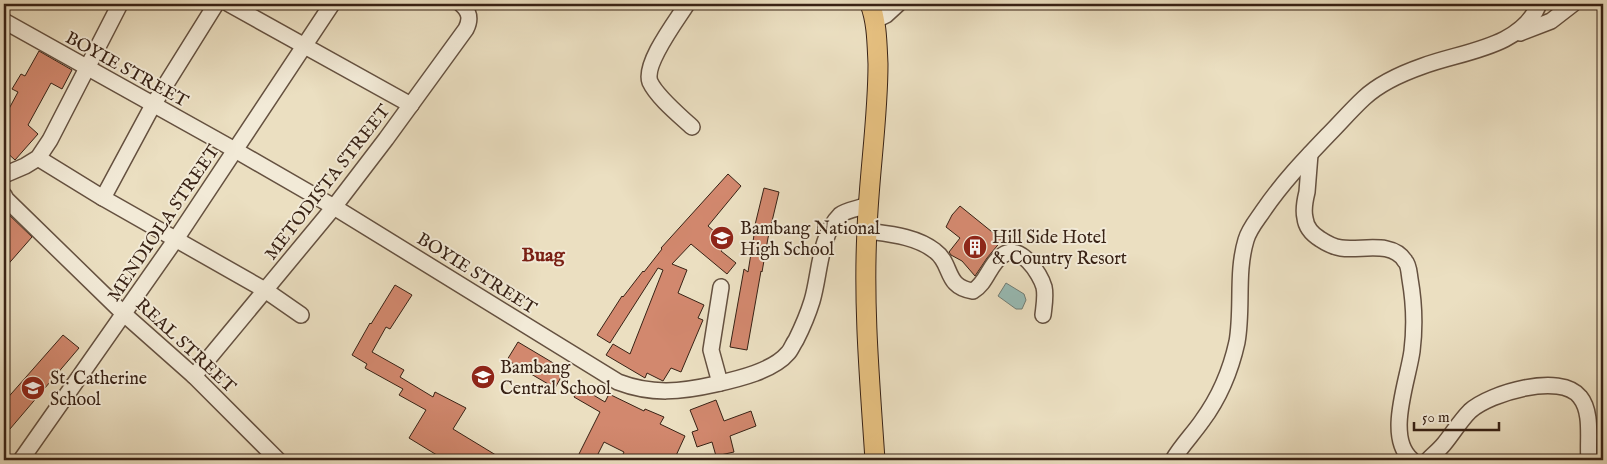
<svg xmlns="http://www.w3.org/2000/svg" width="1607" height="464" viewBox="0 0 1607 464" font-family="'IM FELL English',serif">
	<rect width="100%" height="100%" fill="#ebdfc1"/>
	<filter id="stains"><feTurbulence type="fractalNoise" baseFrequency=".004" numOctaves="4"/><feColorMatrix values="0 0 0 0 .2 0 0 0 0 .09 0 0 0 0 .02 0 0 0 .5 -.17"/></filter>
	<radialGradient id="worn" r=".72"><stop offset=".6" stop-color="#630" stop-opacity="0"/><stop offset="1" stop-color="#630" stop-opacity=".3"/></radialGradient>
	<!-- water -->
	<path fill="#98bcb6" stroke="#727e76" d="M1006,283l18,11 2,6 -4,9h-6l-18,-13z"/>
	<!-- building -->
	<g fill="#d2886e" stroke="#382215">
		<path d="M39,51l33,19 -10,19 -11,-6 -23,42 10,9 -23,26 -11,-10v-32l14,-26 -6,-3 9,-15 4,2z"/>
		<path d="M728,174l13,12 -33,40 20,17 -7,8 15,12 -9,11 -36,-30 -19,20 15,6 -9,23 26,12 -6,13 5,2 -22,52 -10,-4 -8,13 -16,-8 -2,5 -39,-23 7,-11 17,10 33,-84 -5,-2 -48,75 -13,-8 25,-39 1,1 20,-26 1,1 18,-23 -1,-1z"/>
		<path d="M764,188l15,4 -11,46 -6,34 -1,-1 -14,79 -17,-3 14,-78 4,3 7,-43h-1z"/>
		<path d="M960,206l42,34 -15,18 -12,18 -13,-15 -11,-6 -2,-3 11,-14 -14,-11 6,-12z"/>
		<path d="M4,210l28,27 -28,32z"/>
		<path d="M395,285l17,10 -22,34 -4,-2 -14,25 32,18 -4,7 33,20 2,-5 31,16 -13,21 51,31h-59l-36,-22 17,-28 -27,-15 4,-6 -38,-21 2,-4 -15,-9 18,-32 1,1z"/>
		<path d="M63,335l16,13 -75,88v-34z"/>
		<path d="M518,342l47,28 -10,18 -48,-28z"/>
		<path d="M580,387l25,15 4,-8 35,17 1,-2 19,8 -4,7 25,12 -11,24h-54l4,-8 -20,-10 -9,18h-19l24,-48 -26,-15z"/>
		<path d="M716,400l8,21 27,-10 5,15 -26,10 4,16 -18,4 -4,-14 -15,5 -5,-15 6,-2 -8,-20z"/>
	</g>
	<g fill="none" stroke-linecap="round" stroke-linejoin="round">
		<!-- minor casing -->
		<g stroke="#655140" stroke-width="18">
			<g id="minor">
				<path d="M229,4l182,101"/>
				<path d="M687,4c-10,16 -44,60 -37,78 7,15 29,33 42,45"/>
				<path d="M4,21l231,129 99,57 284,175c34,13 63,10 98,2 22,-5 57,-13 72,-31 3,-3 5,-9 8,-13 6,-12 12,-26 16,-39 8,-26 7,-65 28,-86 6,-5 21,-7 28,-10"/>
				<path d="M874,21l12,-6 12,-11"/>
				<path d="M1520,33l31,-12 22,-17"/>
				<path d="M1310,154c-1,13 -2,25 -3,38 -2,8 -4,18 -2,26 1,9 7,16 15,21 6,4 14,8 21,9 20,3 51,-8 64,13 4,4 4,12 5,18 4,23 5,48 2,72 -4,30 -27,87 0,109"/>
				<path d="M38,158l65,40 162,92 36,25"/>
				<path d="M4,175l21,-9 13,-8 12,-18 70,-136"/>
				<path d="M4,195l2,4 118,115 70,62 84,84"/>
				<path d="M103,198l50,-93 63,-101"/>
				<path d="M867,231c22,3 49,5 68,20 18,13 9,36 38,40 14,-8 16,-27 30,-36 17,-12 37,18 41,32 2,9 0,19 -1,28"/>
				<path d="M194,376l140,-169 52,-68 80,-110c5,-10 4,-17 -5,-25"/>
				<path d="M720,383l-9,-33 10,-63"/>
				<path d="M21,460l155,-221 156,-235"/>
				<path d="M1173,460c8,-14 20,-26 29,-39 17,-23 29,-52 35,-79 6,-34 -1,-69 9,-102 3,-11 11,-20 17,-29 19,-28 41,-51 64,-75 12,-12 24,-26 37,-38 16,-15 39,-25 59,-32 40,-15 98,-18 116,-62"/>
				<path d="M1428,460c5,-5 11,-10 16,-16 9,-11 16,-23 26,-33 20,-18 91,-39 110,-14 13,16 7,44 9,63"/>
			</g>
		</g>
		<!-- major casing -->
		<g stroke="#382215" stroke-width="21">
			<path id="major" d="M870,4c7,18 7,40 8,60 0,55 -9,110 -11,166 -4,77 3,154 8,230"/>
		</g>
		<!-- minor -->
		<use href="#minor" stroke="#f2ead7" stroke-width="15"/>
		<!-- major -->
		<use href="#major" stroke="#e6c080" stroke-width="19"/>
	</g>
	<!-- icons -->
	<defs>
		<g id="school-disc" transform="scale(1.25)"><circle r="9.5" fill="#8f2418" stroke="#f2ead7"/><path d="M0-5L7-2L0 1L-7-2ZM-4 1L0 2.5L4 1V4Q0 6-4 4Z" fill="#fff"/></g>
		<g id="building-disc" transform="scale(1.25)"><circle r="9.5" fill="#8f2418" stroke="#f2ead7"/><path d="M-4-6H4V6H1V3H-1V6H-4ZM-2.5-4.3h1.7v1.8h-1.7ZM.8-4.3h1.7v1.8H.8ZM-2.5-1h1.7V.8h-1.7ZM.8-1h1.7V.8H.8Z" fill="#fff"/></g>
	</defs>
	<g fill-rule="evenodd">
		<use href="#school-disc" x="722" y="238"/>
		<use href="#building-disc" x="975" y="247"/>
		<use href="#school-disc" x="483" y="377"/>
		<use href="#school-disc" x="33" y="388"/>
	</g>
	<g text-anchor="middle" stroke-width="4" stroke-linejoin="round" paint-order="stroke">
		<!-- street labels -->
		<g font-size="18" fill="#382215" stroke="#f2ead7">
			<text transform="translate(127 69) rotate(29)" y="6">BOYIE STREET</text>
			<text transform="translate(327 182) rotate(-52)" y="6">METODISTA STREET</text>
			<text transform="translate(163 223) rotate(-56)" y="6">MENDIOLA STREET</text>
			<text transform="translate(477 273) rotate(32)" y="6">BOYIE STREET</text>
			<text transform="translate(186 345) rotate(43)" y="6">REAL STREET</text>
		</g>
		<!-- poi labels -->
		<g font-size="18" fill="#382215" stroke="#f2ead7" text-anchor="start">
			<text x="740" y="234">Bambang National<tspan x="740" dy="21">High School</tspan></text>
			<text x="992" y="243">Hill Side Hotel<tspan x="992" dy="21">&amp; Country Resort</tspan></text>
			<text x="500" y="373">Bambang<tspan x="500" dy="21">Central School</tspan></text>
			<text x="50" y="384">St. Catherine<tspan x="50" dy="21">School</tspan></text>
		</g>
		<!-- quarter labels -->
		<g font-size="20" font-weight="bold" fill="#7a1f14" stroke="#f2ead7">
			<text x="543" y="261">Buag</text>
		</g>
	</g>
	<!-- margin -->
	<rect width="1607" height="464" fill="none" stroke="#ebdfc1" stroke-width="20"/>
	<rect x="5" y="5" width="1597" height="454" fill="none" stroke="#382215" stroke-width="2.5"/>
	<rect x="10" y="10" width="1587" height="444" fill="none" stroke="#382215"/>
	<!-- scale -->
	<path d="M1414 422v8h85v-8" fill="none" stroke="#382215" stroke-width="2.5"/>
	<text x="1422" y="422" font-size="15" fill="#382215" stroke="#f2ead7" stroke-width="4" paint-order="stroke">50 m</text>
	<rect width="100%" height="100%" filter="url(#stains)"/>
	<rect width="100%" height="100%" fill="url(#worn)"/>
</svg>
